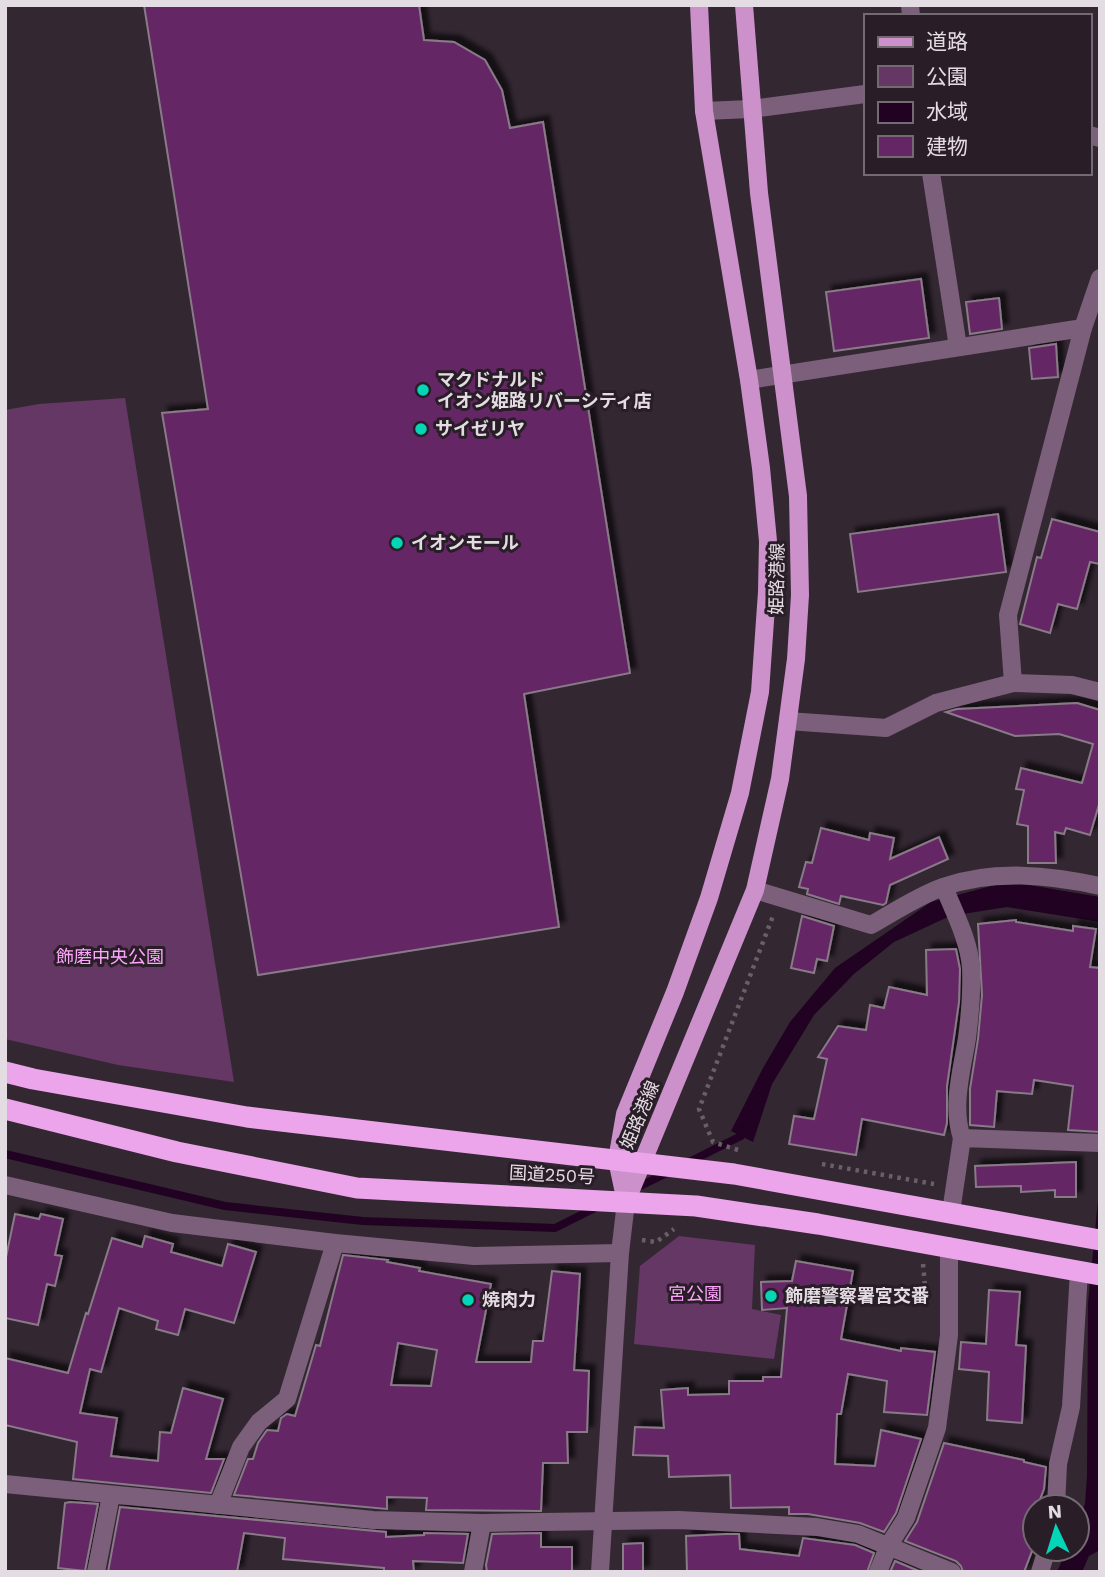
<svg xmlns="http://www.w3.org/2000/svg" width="1105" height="1577" viewBox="0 0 1105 1577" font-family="'Work Sans','Noto Sans JP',sans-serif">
	<defs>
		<filter id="shadow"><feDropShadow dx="6" dy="-6" stdDeviation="2" flood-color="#0009"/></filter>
	</defs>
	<rect width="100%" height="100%" fill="#332732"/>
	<!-- green -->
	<g fill="#653764">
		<path d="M125,398l109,684 -116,-17 -113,-26v-629l34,-6z"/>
		<path d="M679,1236l76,9 -3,64 29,6 -7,44 -140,-15 6,-78z"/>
	</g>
	<!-- water -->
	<g fill="#210222">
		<path d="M1023,884l77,13v25l-93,-15 -57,9 -56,26 -40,32 -40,41 -42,69 -19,58 -22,-11 32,-63 27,-46 45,-54 96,-66 64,-17z"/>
		<path d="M1100,1179v371l-11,6 -7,16h-25l10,-23h10v-25l8,-20 2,-28 1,-172z"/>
	</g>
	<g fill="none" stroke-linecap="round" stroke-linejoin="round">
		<!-- stream -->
		<g stroke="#210222" stroke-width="8">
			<path d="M5,1154l220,52 138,15 192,7 42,-21"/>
			<path d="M687,1163l54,-27 5,-9"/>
			<path d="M634,1189l35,-17"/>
		</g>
	</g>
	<!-- building -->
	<g fill="#652666" stroke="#887a87" stroke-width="2" fill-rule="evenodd" filter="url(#shadow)">
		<path d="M144,5h275l5,35 30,2 31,18 17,30 8,38 33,-6 87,551 -106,21 35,233 -301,48 -96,-562 46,-4z"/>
		<path d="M921,279l8,59 -95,13 -8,-59z"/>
		<path d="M999,298l3,31 -32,5 -4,-32z"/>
		<path d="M1056,344l2,33 -26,2 -3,-31z"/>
		<path d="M998,514l8,58 -148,20 -8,-58z"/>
		<path d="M1052,519l48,13v32l-10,-2 -13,47 -19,-5 -8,29 -30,-9 17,-67 4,1z"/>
		<path d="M1077,703l23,7v91l-10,34 -24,-7 -2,6 -9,-2 1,31h-28v-37l-11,-2 7,-34 -8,-1 5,-21 61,15 11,-39 -34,-10 -44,2 -69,-24 11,-3z"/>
		<path d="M821,828l48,12 1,-7 24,5 -4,21 49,-22 9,22 -58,26 -4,18 -3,2 -42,-9 -2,8 -32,-10 1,-5 -9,-2 7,-25 6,1z"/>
		<path d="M802,916l32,10 -7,35 -10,-2 -3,14 -23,-5z"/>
		<path d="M1016,920v2l57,9v-5l23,3 -6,38 10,1v164l-32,-2 5,-44 -39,-6 -2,14 -35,-3 -3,36 -24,-2v-36l8,-50 4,-44 -4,-71z"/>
		<path d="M956,949l4,20 -1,33 -12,84v37l-3,12 -82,-16 -6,36 -67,-11 5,-28 20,3 13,-60 -9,-2 20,-31 28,4 4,-25 14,3 5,-21 38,8 -1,-45z"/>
		<path d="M1076,1162v35h-21v-7l-34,2v-6l-45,1 -1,-21z"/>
		<path d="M15,1214l24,5 2,-5 22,5 -8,36 7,1 -7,30 -8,-2 -9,41 -33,-7v-56z"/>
		<path d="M145,1236l28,8 -2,8 51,14 6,-22 28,8 -22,71 -49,-14 -7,26 -22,-6 2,-8 -39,-13 -18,64 -11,-3 -10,44 37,5 -6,38 47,5 2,-29 11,1 12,-45 40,11 -17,60h18l-13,34 -138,-14 4,-37 -72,-17v-67l63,15 18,-60 2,1 24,-76 30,9z"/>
		<path d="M343,1255l45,5 -1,2 33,6 -1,3 72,13 -15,78h55l2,-21h10l9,-70 28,3 -6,96 15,1 -2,61h-20l1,31h-25l-2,48 -115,-1 1,-12 -40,-1v12l-153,-14 14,-36h5l5,-16 9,-13 11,1 3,-13 6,-4 8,2 21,-71 4,1zM398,1343l39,7 -6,36 -40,-1z"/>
		<path d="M796,1261l57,10 -12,68 60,12v-3l34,4 -8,63 -43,-3 3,-31 -39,-7 -7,40h-4l-2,50 40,2 6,-36 40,9 -25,74 -12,19 -24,-9 -52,-9h-19v-7l-58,1 -1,-33 -61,2 -1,-21 -35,-1 2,-28 29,1 -3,-38 27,-2v7l41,-1v-13h34v-4h18l6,-69 -25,2 -1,-28 31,-1z"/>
		<path d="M989,1290l31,2 -4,53 10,1 -4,77 -35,-3 2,-48 -30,-3 2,-27 25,2z"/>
		<path d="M944,1443l80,17v2l22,5 -2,22 -7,18h-2v36l-11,29h-61l-2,-6 -5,-5 -51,-20 12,-19z"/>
		<path d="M70,1502l28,2 -13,67 -27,-3 7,-65z"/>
		<path d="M120,1507l266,25v5l38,-2v-2l44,1 -5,29 -50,-2 1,11h-30v-4l-101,-9 2,-21 -41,-5 -7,39h-129z"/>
		<path d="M541,1533v14h31v25h-85l-1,-7 6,-31z"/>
		<path d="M726,1534h13l1,15 59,7 4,-18 52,7 19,8 -7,19h-180l-1,-36z"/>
		<path d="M643,1543v29h-20v-28z"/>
		<path d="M895,1561l26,11h-31z"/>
	</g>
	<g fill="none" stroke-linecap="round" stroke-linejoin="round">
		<!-- path -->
		<g stroke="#695f68" stroke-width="4.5" stroke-dasharray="3.5 5" stroke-linecap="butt">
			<path d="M738,1150l-25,-8 -14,-33 74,-193"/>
			<path d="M822,1164l112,20"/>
			<path d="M642,1240l14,2 18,-13"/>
			<path d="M923,1264l3,33"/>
		</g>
		<!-- minor -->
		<g stroke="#7c5f7b" stroke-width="18">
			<path d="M910,5l1,11"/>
			<path d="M704,111l47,-2 114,-15"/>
			<path d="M1089,135l11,3"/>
			<path d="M931,173l27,174"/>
			<path d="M749,380l334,-52"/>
			<path d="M1013,683l59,2 28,7"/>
			<path d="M788,721l98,7 50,-25 77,-20 -5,-68 75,-287 17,-50"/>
			<path d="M944,887c10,25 25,53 27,81 1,23 -1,47 -4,70 -5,32 -16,68 -5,100"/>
			<path d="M755,890l116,35c23,-13 47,-29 72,-38 51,-18 106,-12 157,-1"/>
			<path d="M5,1185l167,38 163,20 139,13 146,-3"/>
			<path d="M951,1212l11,-74 138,5"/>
			<path d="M5,1484l368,36 109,3 197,-3 138,7 41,7 94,38"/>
			<path d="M218,1505l23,-58 18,-25 28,-23 48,-156"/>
			<path d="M1056,1507l2,-43 13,-57 8,-136"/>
			<path d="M96,1572l15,-77"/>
			<path d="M473,1572l9,-49"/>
			<path d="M600,1572l20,-319 6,-51"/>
			<path d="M878,1572l11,-27 17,-27 31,-90 12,-93v-89"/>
			<path d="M1040,1572l7,-23"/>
		</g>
		<!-- major -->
		<g stroke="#cc91cb" stroke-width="18">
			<path d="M626,1202l129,-312 25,-111 16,-120 4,-64 -2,-99 -39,-303 -15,-188"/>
			<path d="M626,1202l-9,-42 8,-46 50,-122 34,-94 31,-105 20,-101 7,-100 1,-51 -7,-73 -12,-88 -45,-269 -5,-106"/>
		</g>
		<!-- highway -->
		<g stroke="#eca4ea" stroke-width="21">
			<path d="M5,1072l28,7 214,38 487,57 366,66"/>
			<path d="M5,1109l172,43 180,36 339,18 122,18 282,51"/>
		</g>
	</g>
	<!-- markers -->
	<g fill="#03d5b6" stroke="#291e28" stroke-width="2.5">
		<circle cx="423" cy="390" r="7"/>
		<circle cx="421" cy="429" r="7"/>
		<circle cx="397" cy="543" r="7"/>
		<circle cx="771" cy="1296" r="7"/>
		<circle cx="468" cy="1300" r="7"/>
	</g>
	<g text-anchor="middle" stroke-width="6" stroke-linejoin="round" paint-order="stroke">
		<!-- poi labels -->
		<g font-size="18" font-weight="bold" fill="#e4dce3" stroke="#291e28" text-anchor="start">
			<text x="437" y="386">マクドナルド<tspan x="437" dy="21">イオン姫路リバーシティ店</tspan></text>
			<text x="435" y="435">サイゼリヤ</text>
			<text x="411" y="549">イオンモール</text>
			<text x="785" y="1302">飾磨警察署宮交番</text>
			<text x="482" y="1306">焼肉力</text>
		</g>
		<!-- street labels -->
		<g font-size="18" fill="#e4dce3" stroke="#291e28">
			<text transform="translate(777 579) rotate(-89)" y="6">姫路港線</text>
			<text transform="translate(640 1115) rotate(-67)" y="6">姫路港線</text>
			<text transform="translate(552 1175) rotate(3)" y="6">国道250号</text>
		</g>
		<!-- park labels -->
		<g font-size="18" fill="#fea4fd" stroke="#291e28">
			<text x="110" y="963">飾磨中央公園</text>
			<text x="695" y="1300">宮公園</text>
		</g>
	</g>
	<!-- border -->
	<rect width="1105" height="1577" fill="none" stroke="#e4dce3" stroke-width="14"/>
	<!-- legend -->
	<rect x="864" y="14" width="228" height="161" fill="#291e28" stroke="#746a73" stroke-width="2"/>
	<rect x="878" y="37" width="35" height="10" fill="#cc91cb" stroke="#746a73" stroke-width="2"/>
	<text x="926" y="49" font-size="21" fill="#e4dce3">道路</text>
	<rect x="878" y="66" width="35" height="21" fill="#653764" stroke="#746a73" stroke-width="2"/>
	<text x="926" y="84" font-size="21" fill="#e4dce3">公園</text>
	<rect x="878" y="102" width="35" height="21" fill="#210222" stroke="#746a73" stroke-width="2"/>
	<text x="926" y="119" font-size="21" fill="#e4dce3">水域</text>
	<rect x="878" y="136" width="35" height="21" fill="#652666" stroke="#746a73" stroke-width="2"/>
	<text x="926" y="154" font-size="21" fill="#e4dce3">建物</text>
	<!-- north arrow -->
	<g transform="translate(1056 1528) rotate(356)"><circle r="33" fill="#291e28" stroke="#746a73" stroke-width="2"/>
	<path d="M0-5L12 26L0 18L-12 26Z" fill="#03d5b6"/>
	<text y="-10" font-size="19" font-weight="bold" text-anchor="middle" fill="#e4dce3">N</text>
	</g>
</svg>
